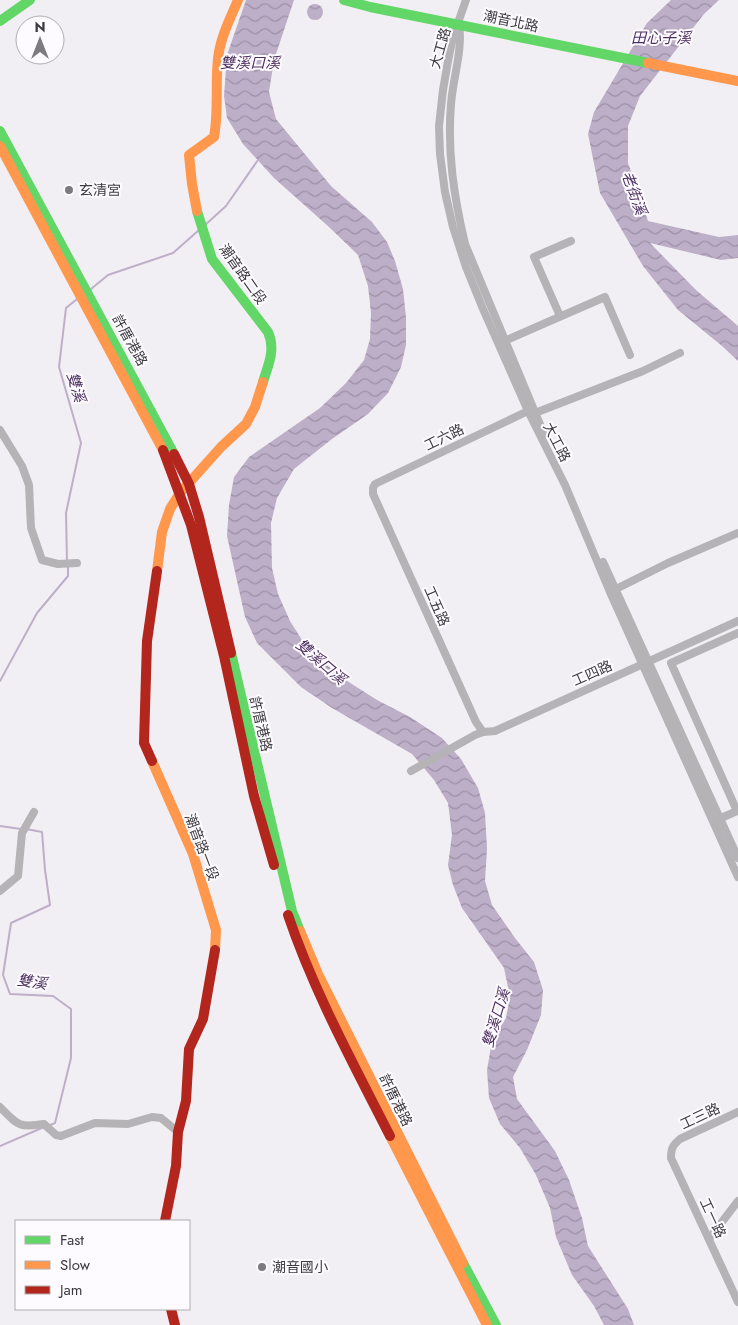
<svg xmlns="http://www.w3.org/2000/svg" width="738" height="1325" viewBox="0 0 738 1325" font-family="Jost,'Noto Sans TC',sans-serif">
	<defs>
		<pattern id="water-waves" width="16" height="10" patternUnits="userSpaceOnUse" patternTransform="scale(1.25)"><rect width="16" height="10" fill="#beafc9"/><path d="M0 5q4-4 8 0t8 0" fill="none" stroke="#9c90a5"/></pattern>
	</defs>
	<rect width="100%" height="100%" fill="#f2eff4"/>
	<!-- water -->
	<g fill="url(#water-waves)">
		<path d="M246,0h48l-20,60 -5,32 7,27 55,67 41,36 15,20 8,19 8,28 3,28v28l-5,22 -13,26 -20,21 -36,25 -38,30 -17,29 -6,25 1,45 6,26 12,27 12,19 21,22 21,17 33,21 33,17 32,21 19,21 17,29 7,25 2,36 -2,32 7,24 23,33 19,24 9,28 -2,25 -14,35 -14,27 4,22 38,52 14,29 13,38 6,28 40,63 6,16h-30l-10,-19 -22,-31 -16,-38 -6,-29 -14,-33 -16,-27 -20,-24 -11,-26 -2,-28 5,-29 14,-23 4,-21 -6,-29 -42,-60 -9,-23 -5,-20 4,-30 -4,-32 -14,-23 -22,-26 -80,-46 -31,-21 -44,-44 -12,-26 -18,-81 2,-31 5,-28 15,-20 71,-49 26,-25 18,-23 6,-21 1,-26 -3,-27 -10,-31 -29,-28 -55,-49 -31,-34 -16,-26 -3,-22 3,-41z"/>
		<path d="M671,0h48l-15,14 -64,82 -12,30v37l20,58 71,16 19,-2v23l-17,2 -71,-17 46,47 42,36v35l-16,-15 -44,-36 -35,-44 -43,-73 -12,-59 6,-22 53,-89z"/>
		<circle cx="315" cy="12" r="8"/>
	</g>
	<g fill="none" stroke-linecap="round" stroke-linejoin="round">
		<!-- stream -->
		<g stroke="#beafc9" stroke-width="2">
			<path d="M204,226l22,-20 32,-46"/>
			<path d="M91,289l17,-14 65,-22 26,-23"/>
			<path d="M67,562l-1,-49 15,-70 -22,-76 7,-59 11,-9"/>
			<path d="M0,681l37,-68 31,-37v-9"/>
			<path d="M0,826l21,3"/>
			<path d="M26,829l16,3 3,38 5,35 -39,18 -8,52 7,19 43,2 18,13v49l-16,65 -7,3"/>
			<path d="M0,1146l44,-19"/>
		</g>
		<!-- street -->
		<g stroke="#b5b3b5" stroke-width="8">
			<path d="M466,0l-13,37 -5,24 -5,29 -4,36 1,28 5,38 8,35 13,40 17,42 45,102 37,74 45,107 128,285"/>
			<path d="M459,24c4,27 -6,53 -8,80 -4,48 3,93 14,140l79,190"/>
			<path d="M560,316l-26,-59 37,-16"/>
			<path d="M502,342l103,-45 25,58"/>
			<path d="M535,413l108,-42 37,-18"/>
			<path d="M0,430l22,36 7,19 2,43 11,32 16,4 19,-1"/>
			<path d="M603,562l135,296"/>
			<path d="M612,591l56,-28 70,-30"/>
			<path d="M483,732l-7,-10 -103,-228v-6l2,-4 153,-73"/>
			<path d="M411,771l64,-36 8,-3 12,-1 243,-110"/>
			<path d="M721,818l16,-7 -66,-148 67,-30"/>
			<path d="M0,891l18,-15 4,-43 12,-21"/>
			<path d="M0,1107c18,18 18,21 44,17l12,11 5,1 34,-13 33,1 24,-7 9,1 17,14"/>
			<path d="M738,1112l-58,27c-7,6 -9,9 -9,19l67,144"/>
			<path d="M709,1239l29,-38"/>
		</g>
		<!-- fast -->
		<g stroke="#63d668" stroke-width="10">
			<path d="M344,0l26,7 278,56"/>
			<path d="M0,21l30,-21"/>
			<path d="M0,131l174,323"/>
			<path d="M197,211l15,48 56,73c8,18 0,33 -5,50"/>
			<path d="M231,653l61,258 8,20"/>
			<path d="M463,1263l33,62"/>
		</g>
		<!-- slow -->
		<g stroke="#ff974d" stroke-width="10">
			<path d="M648,63l90,18"/>
			<path d="M0,146l163,304"/>
			<path d="M197,211l-5,-27 -3,-29 25,-18c5,-26 1,-52 4,-78 2,-21 12,-40 20,-59"/>
			<path d="M157,571l5,-39 8,-23 10,-16 41,-46 25,-23 9,-17 8,-25"/>
			<path d="M152,761l41,93 23,76 -1,20"/>
			<path d="M300,931l18,43 145,289"/>
			<path d="M390,1136l97,189"/>
		</g>
		<!-- jam -->
		<g stroke="#b3261e" stroke-width="10">
			<path d="M163,450l28,75 33,131 30,140 20,69"/>
			<path d="M174,454l15,30 10,33 32,136"/>
			<path d="M152,761l-8,-18 3,-102 10,-70"/>
			<path d="M288,915c26,77 65,148 102,221"/>
			<path d="M165,1221l11,-55 2,-34 8,-31 3,-52 14,-30 12,-69"/>
			<path d="M171,1309l4,16"/>
		</g>
	</g>
	<!-- markers -->
	<g fill="#7c7a7e" stroke="#fdfbff" stroke-width="2">
		<circle cx="69" cy="190" r="5"/>
		<circle cx="262" cy="1267" r="5"/>
	</g>
	<g text-anchor="middle" stroke-width="4" stroke-linejoin="round" paint-order="stroke">
		<!-- street labels -->
		<g font-size="14" fill="#3d3b3e" stroke="#fdfbff">
			<text transform="translate(511 21) rotate(12)" y="5">潮音北路</text>
			<text transform="translate(440 48) rotate(-74)" y="5">大工路</text>
			<text transform="translate(243 274) rotate(55)" y="5">潮音路二段</text>
			<text transform="translate(130 340) rotate(61)" y="5">許厝港路</text>
			<text transform="translate(444 437) rotate(-26)" y="5">工六路</text>
			<text transform="translate(557 442) rotate(63)" y="5">大工路</text>
			<text transform="translate(437 606) rotate(66)" y="5">工五路</text>
			<text transform="translate(592 673) rotate(-24)" y="5">工四路</text>
			<text transform="translate(261 724) rotate(77)" y="5">許厝港路</text>
			<text transform="translate(202 847) rotate(69)" y="5">潮音路一段</text>
			<text transform="translate(396 1100) rotate(64)" y="5">許厝港路</text>
			<text transform="translate(700 1116) rotate(-25)" y="5">工三路</text>
			<text transform="translate(713 1218) rotate(65)" y="5">工一路</text>
		</g>
		<!-- poi labels -->
		<g font-size="14" fill="#3d3b3e" stroke="#fdfbff" text-anchor="start">
			<text x="79" y="195">玄清宮</text>
			<text x="272" y="1272">潮音國小</text>
		</g>
		<!-- water labels -->
		<g font-size="15" font-style="italic" fill="#4d305f" stroke="#fdfbff">
			<text x="661" y="43">田心子溪</text>
			<text x="250" y="68">雙溪口溪</text>
			<text transform="translate(634 193) rotate(70)" y="5">老街溪</text>
			<text transform="translate(76 387) rotate(74)" y="5">雙溪</text>
			<text transform="translate(321 662) rotate(41)" y="5">雙溪口溪</text>
			<text transform="translate(32 982) rotate(8)" y="5">雙溪</text>
			<text transform="translate(496 1018) rotate(-73)" y="5">雙溪口溪</text>
		</g>
	</g>
	<!-- legend -->
	<rect x="15" y="1220" width="175" height="90" fill="#fdfbff" stroke="#b0aeb2"/>
	<rect x="25" y="1236" width="25" height="8" fill="#63d668" stroke="#b0aeb2"/>
	<text x="60" y="1245" font-size="15" fill="#3d3b3e">Fast</text>
	<rect x="25" y="1261" width="25" height="8" fill="#ff974d" stroke="#b0aeb2"/>
	<text x="60" y="1270" font-size="15" fill="#3d3b3e">Slow</text>
	<rect x="25" y="1286" width="25" height="8" fill="#b3261e" stroke="#b0aeb2"/>
	<text x="60" y="1295" font-size="15" fill="#3d3b3e">Jam</text>
	<!-- north arrow -->
	<g transform="translate(40 40)"><circle r="24" fill="#fdfbff" stroke="#b0aeb2"/>
	<path d="M0-4L9 19L0 12L-9 19Z" fill="#7c7a7e"/>
	<text y="-8" font-size="14" font-weight="bold" text-anchor="middle" fill="#3d3b3e">N</text>
	</g>
</svg>
